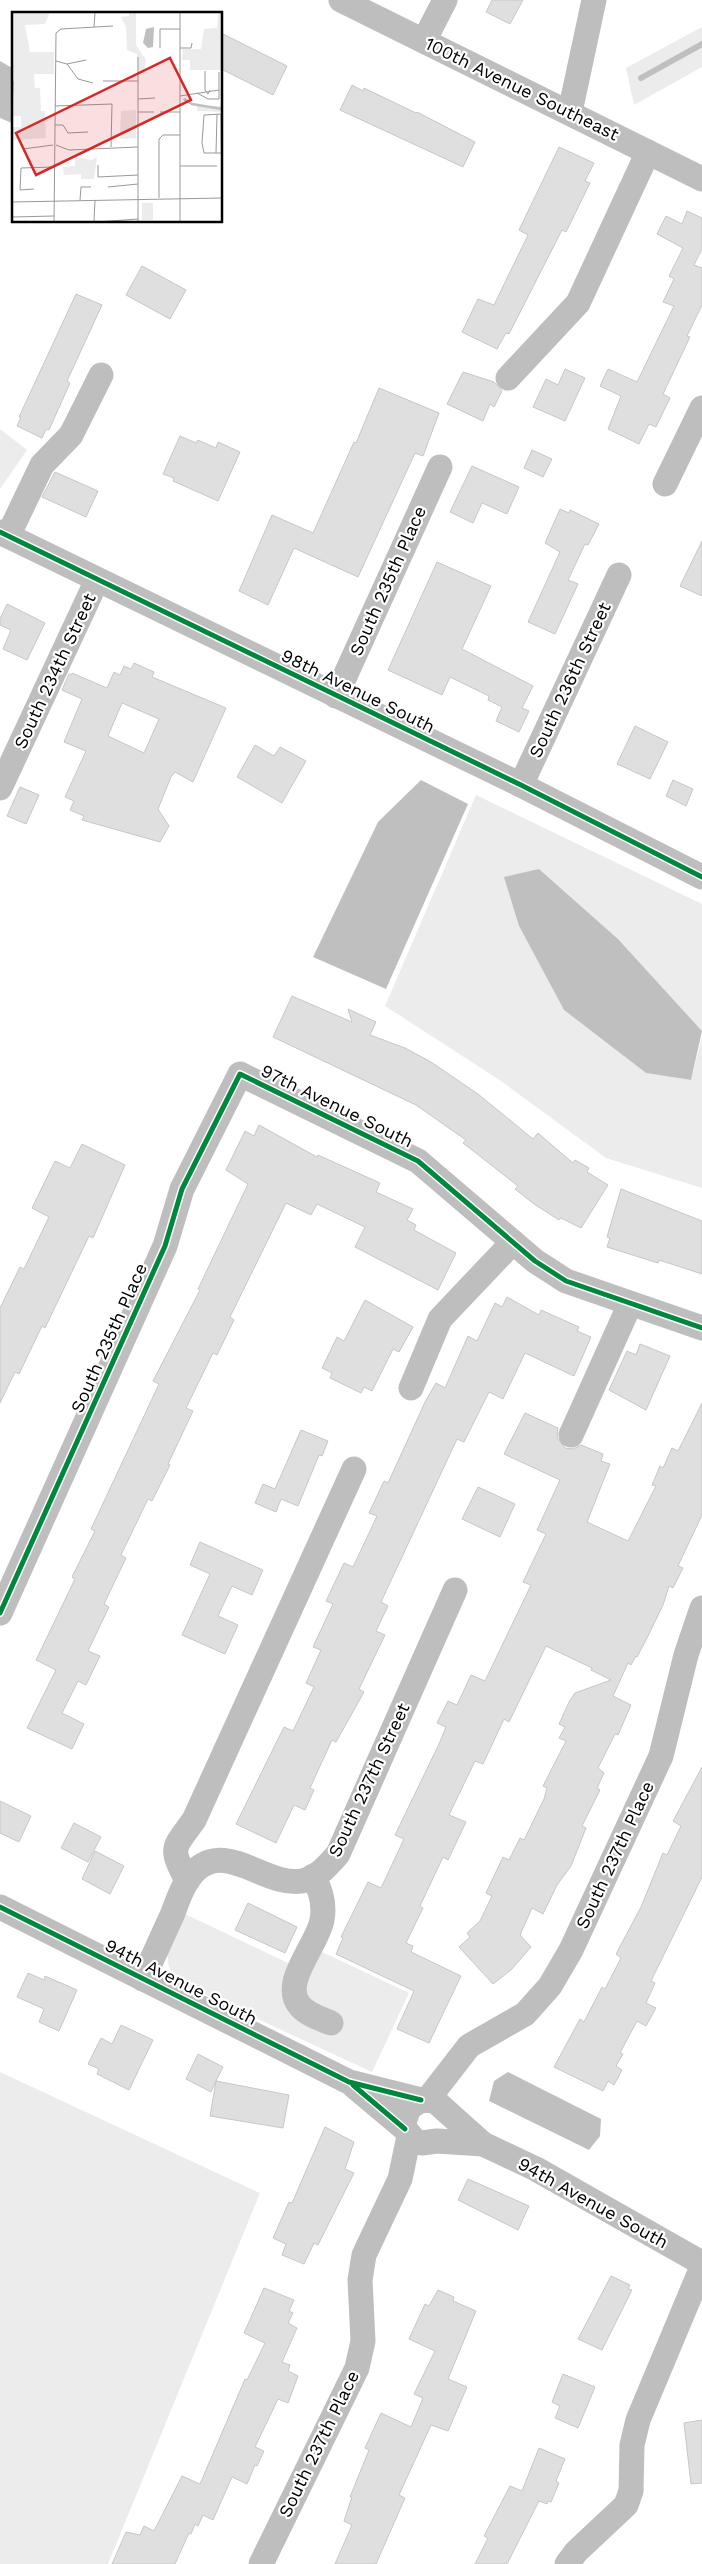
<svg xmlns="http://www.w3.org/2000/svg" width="702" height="2564" viewBox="0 0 702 2564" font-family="'Work Sans',sans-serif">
	<rect width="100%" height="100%" fill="#fff"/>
	<!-- green -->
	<g fill="#ececec">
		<path d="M702,27v40l-68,38 -8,-37z"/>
		<path d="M0,429l27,21 -27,39z"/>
		<path d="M476,795l226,109v127l-84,-92 -79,-70 -20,57 45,84 82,63 45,7 11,-43v151l-96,-30 -105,-77 -116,-75z"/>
		<path d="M183,1913l109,52 11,-22 106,50 -37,79 -192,-89c-24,-24 -8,-42 3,-70z"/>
		<path d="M0,2072l260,121 -152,371h-108z"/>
	</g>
	<!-- water -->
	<g fill="#bfbfbf">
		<path d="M0,61l14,8v55l-14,-6z"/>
		<path d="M421,780l47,24 -82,185 -73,-32 65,-135z"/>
		<path d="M539,869l79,70 84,92 -11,49 -45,-7 -82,-63 -45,-84 -15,-49z"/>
		<path d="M508,2072l93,47 -1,17 -11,14 -100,-49 5,-20z"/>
	</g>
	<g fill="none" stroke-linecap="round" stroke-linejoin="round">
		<!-- stream -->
		<path stroke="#bfbfbf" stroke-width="6" d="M641,78l61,-34"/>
	</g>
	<!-- building -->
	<g fill="#dfdfdf" stroke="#c7c7c7" fill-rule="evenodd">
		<path d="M492,0h31l-13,24 -24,-12z"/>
		<path d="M221,33l66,33 -14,29 -52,-26z"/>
		<path d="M352,85l11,6 1,-3 52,25 1,-1 58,30 -12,25 -123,-57z"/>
		<path d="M559,147l35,16 -9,18 5,2 -24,49 -4,-2 -53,104 -3,-1 -9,16 -35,-17 16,-33 16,6 34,-70 -9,-5z"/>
		<path d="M687,211l15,7v31l-8,16 8,3v37l-15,31 3,1 -27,57 7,4 -14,29 -7,-3 -10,20 -31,-15 13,-33 -21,-10 8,-17 29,13 37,-76 -11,-4 11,-23 -5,-3 14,-28 -26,-14 9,-18 16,8z"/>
		<path d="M142,266l44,24 -16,29 -44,-24z"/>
		<path d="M76,294l26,11 -35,76 3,2 -21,47 -3,-1 -4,9 -25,-12 4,-9h-2z"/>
		<path d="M565,369l20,9 -20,43 -32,-14 13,-28 12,6z"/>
		<path d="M463,372l31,10 8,9 -8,16 -4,-3 -7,17 -36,-17z"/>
		<path d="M379,388l60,25 -16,43 -8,-3 -57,124 -64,-29 -26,57 -29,-14 33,-76 41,18 41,-91 2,1z"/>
		<path d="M180,436l16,7 2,-3 18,8 2,-6 22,10 -22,49 -45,-20 1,-3 -11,-4z"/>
		<path d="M532,450l20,9 -9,18 -19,-9z"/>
		<path d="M472,466l47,21 -12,27 -25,-11 -9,20 -23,-11z"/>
		<path d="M55,472l43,19 -12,26 -44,-20z"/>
		<path d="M560,509l9,4 1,-3 29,14 -11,21 -3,-1 -17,36 10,4 -23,50 -27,-12 32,-70 -15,-9z"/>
		<path d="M702,541v55l-22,-10z"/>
		<path d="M437,562l54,24 -29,63 71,37 -11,22 7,3 -10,21 -23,-11 6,-14 -14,-7 1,-4 -39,-19 -8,18 -54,-25z"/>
		<path d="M7,604l38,19 -18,37 -24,-11 8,-19 -11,-5v-6z"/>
		<path d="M134,663l20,9 -2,5 74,31 -33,74 -18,-10 -4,5 -13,32 11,17 -9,16 -78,-22 2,-4 -14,-6 4,-9 -9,-4 21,-46 -22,-9 18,-43 -20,-9 7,-16 2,1 1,-2 35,15 7,-16 6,3 4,-9 7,3zM122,703l37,16 -15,34 -36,-17z"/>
		<path d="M635,726l33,16 -18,37 -33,-15z"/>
		<path d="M255,745l19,11 6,-9 26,14 -24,42 -45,-26z"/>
		<path d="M673,780l20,9 -7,17 -20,-10z"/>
		<path d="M20,787l19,8 -13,29 -19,-8z"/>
		<path d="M292,996l60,26 -4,-13 28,13 -6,13 35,13 26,14 47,32 55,45 5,-6 35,30 2,-3 14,8 -2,4 21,13 -27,43 -20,-10 -2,2 -25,-16 -19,-15 3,-3 -55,-43 3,-3 -50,-35 -143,-68z"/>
		<path d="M259,1125l58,32 1,-2 62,28 -4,9 37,17 -6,11 9,5 -2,5 42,23 -18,37 -83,-43 10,-20 -48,-23 -6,11 -25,-12 -56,114 4,3 -17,35 -4,-2 -27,55 7,3 -25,53 2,1 -18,36 -4,-2 -27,56 5,3 -22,46 5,3 -21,44 12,5 -14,29 -8,-4 -16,32 22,11 -12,25 -45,-21 29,-58 -20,-10 39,-81 -3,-2 23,-46 -4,-2 68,-145 -6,-3 47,-91 -2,-1 50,-105 -22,-14 19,-39 9,5z"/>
		<path d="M82,1144l43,21 -32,73 -4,-2 -44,92 -3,-2 -23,48 -4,-2 -15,31v-95l20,-41 4,2 25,-52 -17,-9 23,-47 15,7z"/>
		<path d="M621,1189l81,32v53l-43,-14 -1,3 -51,-16 3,-9 -3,-1z"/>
		<path d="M507,1297l32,18 2,-5 38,17 -2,4 14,6 -17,39 -49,-23 -22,46 -14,-7 -25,50 -7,-3 -76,163 7,4 -12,25 9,4 -26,54 5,3 -28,50 -4,-2 -22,48 4,2 -9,20 -11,-5 -18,38 -40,-19 48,-97 9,4 21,-44 -8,-4 15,-33 -8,-3 20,-43 -7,-3 18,-38 9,4 24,-51 -8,-3 15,-32 4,2 38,-83 10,-17 9,5 23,-52 9,5 18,-38 7,4z"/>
		<path d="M365,1300l48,27 -14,25 -6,-3 -21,42 -8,-4 -3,6 -31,-15 2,-5 -10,-5 15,-31 7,4z"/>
		<path d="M640,1344l30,12 -24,54 -37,-20 18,-39 9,4z"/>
		<path d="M702,1403v112l-24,51 5,2 -10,20 -4,-2 -6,19 -16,33 -10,19 -1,-1 -5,9 -3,-2 -15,33 18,9 -13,30 -3,-1 -17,34 6,5 -7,15 3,2 -18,36 4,2 -15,38 -14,19 -14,29 -11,-6 -12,27 11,12 -20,23 -18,14 -34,-37 11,-10 -3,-4 13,-12 12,-25 -6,-3 17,-36 6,3 11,-22 4,2 20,-41 3,-11 -4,-2 23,-45 -7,-3 6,-11 -6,-3 10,-22 6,-9 36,-13 -20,-10 1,-2 -46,-22 -37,76 -5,-3 -21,45 -8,-3 -26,54 17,7 -18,38 -5,-3 -23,49 3,2 -17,35 7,3 -2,6 50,24 -32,67 -32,-14 17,-38 -78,-37 7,-16 -2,-1 27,-55 13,6 23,-49 -9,-4 44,-91 7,-17 -9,-4 11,-22 9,4 14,-30 14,6 46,-96 -8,-3 23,-48 -9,-4 23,-50 -56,-26 21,-41 33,15 -1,9 8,11 8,1 8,-4 22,9 -2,7 9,3 -23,58 41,19 28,-55 -4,-1 8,-19 3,2 9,-20 6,3z"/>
		<path d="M301,1430l27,11 -6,15 -3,-1 -21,51 -17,-7 -5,13 -21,-9 8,-19 12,5z"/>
		<path d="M478,1487l37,17 -15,33 -38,-18z"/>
		<path d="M200,1542l63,28 -11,25 -20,-9 -14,30 20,9 -13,29 -43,-19 28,-61 -20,-9z"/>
		<path d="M702,1767v110l-51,104 4,2 -9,20 10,5 -10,18 -9,-5 -17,32 3,1 -7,12 6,4 -8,15 -6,-4 -5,10 -49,-24 26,-48 4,3 18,-35 3,2 16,-31 -5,-4 25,-47 22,-54 4,2 14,-29 -8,-5z"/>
		<path d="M0,1801l31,15 -12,26 -19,-9z"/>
		<path d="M74,1823l27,14 -13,25 -27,-14z"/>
		<path d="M95,1851l29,15 -14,28 -28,-15z"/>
		<path d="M248,1903l49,24 -12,26 -50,-23z"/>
		<path d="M28,1973l16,7 1,-4 32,14 -18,41 -20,-9 5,-13 -27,-12z"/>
		<path d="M121,2025l32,15 -24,50 -32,-16 2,-5 -11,-5 13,-26 11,6z"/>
		<path d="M198,2054l25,13 -7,14 73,14 -6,33 -73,-12 6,-35 -5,11 -25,-13z"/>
		<path d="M325,2127l29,15 -9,27 9,4 -36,72 -4,-2 -10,21 -22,-9 4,-11 -13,-6 16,-36 3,1z"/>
		<path d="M468,2179l61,27 -11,24 -60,-30z"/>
		<path d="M611,2276l19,9 -2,4 4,1 -30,60 -24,-11z"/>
		<path d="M264,2288l30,12 -5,11 4,2 -5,10 9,5 -15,34 8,3 -2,6 10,5 -10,27 -10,-4 -23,48 9,4 -7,15 -2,-1 -8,19 -15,-7 -19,43 -10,-5 -5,11 -3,-2 -4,10 -2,-1 -14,31h-63l14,-32 14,3 4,-9 10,5 28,-55 18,8 45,-105 2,1 18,-37 -21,-10z"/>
		<path d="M438,2290l16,7 -1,4 23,10 -28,68 19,8 -19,44 -17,-6 -32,70 6,3 -29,66h-41l17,-39 -8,-4 8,-24h-2l19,-47 -4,-2 16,-35 30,14 12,-29 -9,-4 21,-43 -26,-12 16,-35 4,2z"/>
		<path d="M563,2374l32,13 -17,41 -23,-10 5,-12 -8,-4z"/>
		<path d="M702,2420v63l-11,1 -7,-61z"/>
		<path d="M539,2448l26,11 -9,22 3,2 -8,19 -3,-1 -1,3 -8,-3 -32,63h-32l13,-26 -4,-2 26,-50 12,5z"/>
	</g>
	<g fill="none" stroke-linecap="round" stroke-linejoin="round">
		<!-- minor -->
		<g stroke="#bebebe" stroke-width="25">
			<path d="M341,0l361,179"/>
			<path d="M424,41l21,-41"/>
			<path d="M570,112l24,-112"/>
			<path d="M508,378l70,-75 70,-151"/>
			<path d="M665,484l37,-76"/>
			<path d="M0,532l521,253 181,92"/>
			<path d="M8,536l34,-71 29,-30 30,-60"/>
			<path d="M336,696l104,-229"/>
			<path d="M521,785l98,-210"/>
			<path d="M0,788l97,-208"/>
			<path d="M411,1388l29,-69 73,-77"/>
			<path d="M571,1435l59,-131"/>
			<path d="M0,1613l165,-367 17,-57 58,-115 178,87 117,100 31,20 136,47"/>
			<path d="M313,1876c8,14 12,28 9,44 -5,26 -42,63 -22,86 8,9 21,13 31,17"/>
			<path d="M187,1881c-17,-34 -15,-31 7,-61l160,-351"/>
			<path d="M0,1907l349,175 72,18"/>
			<path d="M143,1979c10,-22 20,-44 30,-66 4,-11 8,-23 14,-32 32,-50 76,7 115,0 16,-3 26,-16 36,-27l117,-264"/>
			<path d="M355,2087l50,42 10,12 7,2 15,-2 46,3"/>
			<path d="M428,2099l41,-53 56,-32 25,-28 21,-36 90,-194 25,-101 16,-47"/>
			<path d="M405,2129l-1,-7 5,-14 12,-8 14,1 48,43 53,25 166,94"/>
			<path d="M261,2564l96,-196 6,-27 -3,-61 4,-25 36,-76 9,-43"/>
			<path d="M567,2564l9,-12 50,-47 5,-14 1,-46 6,-25 64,-153"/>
		</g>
		<!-- cycleway casing -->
		<g stroke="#fff" stroke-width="8">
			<g id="cycleway">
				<path d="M0,532l521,253 181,92"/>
				<path d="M0,1613l165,-367 17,-57 58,-115 178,87 117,100 31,20 136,47"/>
				<path d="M0,1907l349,175 72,18"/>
				<path d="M353,2085l52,44"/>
			</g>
		</g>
		<!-- cycleway -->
		<use href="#cycleway" stroke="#00873e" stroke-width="5"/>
	</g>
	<g text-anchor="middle" stroke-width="4.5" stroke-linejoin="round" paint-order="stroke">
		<!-- street labels -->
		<g font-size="18" fill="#000" stroke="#fff">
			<text transform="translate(522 89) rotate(26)" y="6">100th Avenue Southeast</text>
			<text transform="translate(388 581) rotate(-66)" y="6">South 235th Place</text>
			<text transform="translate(55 671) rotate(-65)" y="6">South 234th Street</text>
			<text transform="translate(570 680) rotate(-65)" y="6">South 236th Street</text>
			<text transform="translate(358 691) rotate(26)" y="6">98th Avenue South</text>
			<text transform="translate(337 1106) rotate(26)" y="6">97th Avenue South</text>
			<text transform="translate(109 1338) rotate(-66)" y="6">South 235th Place</text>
			<text transform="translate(369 1780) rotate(-65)" y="6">South 237th Street</text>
			<text transform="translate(615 1855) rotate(-65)" y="6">South 237th Place</text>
			<text transform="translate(181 1982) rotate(27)" y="6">94th Avenue South</text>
			<text transform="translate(593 2203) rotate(29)" y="6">94th Avenue South</text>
			<text transform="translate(319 2444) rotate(-64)" y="6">South 237th Place</text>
		</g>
	</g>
	<!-- overview -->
	<g transform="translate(12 12)">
		<rect width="210" height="210" fill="#fff"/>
		<path d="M0,0h38l-5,12 -20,1 5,27h24v22h-20l1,14h5l1,23h4l1,27 -34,2v-13h9v-11h-9zM117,0h7v33l10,15 -2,13 -6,-1 -1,-18 -10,-4 -1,-23 -5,-10 8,-1zM206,0h4l-1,58h-31v-10h-8l1,-11h18l3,-20 13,-1zM172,86l8,5 16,3h12l2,-5v11l-25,-1v-7h-7l-8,-5zM124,98v28l-16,1 1,-28zM63,145l17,3 5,-3 -3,22h-13v-5l-17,1 -1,-8 12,-1zM130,191h11v17h-11z" fill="#ececec"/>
		<path d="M142,15l-1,20 -5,1 -5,-5 3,-14z" fill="#bfbfbf"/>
		<path fill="none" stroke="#bfbfbf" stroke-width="2.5" d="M172,87l8,5 30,5"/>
		<path fill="none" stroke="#999" stroke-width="1" d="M168,0v210M82,15l1,-15M148,36v-19h20M168,36h11l1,-5M44,49l11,3 11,15M55,52l19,-4M193,59v19l3,4 2,-4M66,67l15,4M91,69h35M185,81l11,6h11v-27M168,84l39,-6M126,87l17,-1M43,94l57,-2 -1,43M126,100h16M148,100h20M209,103l1,83M0,105l1,-36M43,113h8l5,8 20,-1M44,133l13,5 69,-3M11,137l30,-4M204,141l1,-38M209,141h-17l-2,-10 2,-28 18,-1M86,153v12l40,-2M168,154h37M96,175l30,-3M22,177l-14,1 1,-22 33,-1M147,186v-59l4,-4h17M68,188l1,-13h10M0,190l210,-4M0,205l42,-1M82,209l1,-21M42,210l2,-189 5,-4 52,-3M42,210h41M85,210l41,-3M126,210v-165"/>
		<path fill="#d62828" fill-opacity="0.15" stroke="#d62828" stroke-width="2.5" d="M158,46l21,42 -155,75 -20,-42z"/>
		<rect width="210" height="210" fill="none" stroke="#000" stroke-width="2.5"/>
	</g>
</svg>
